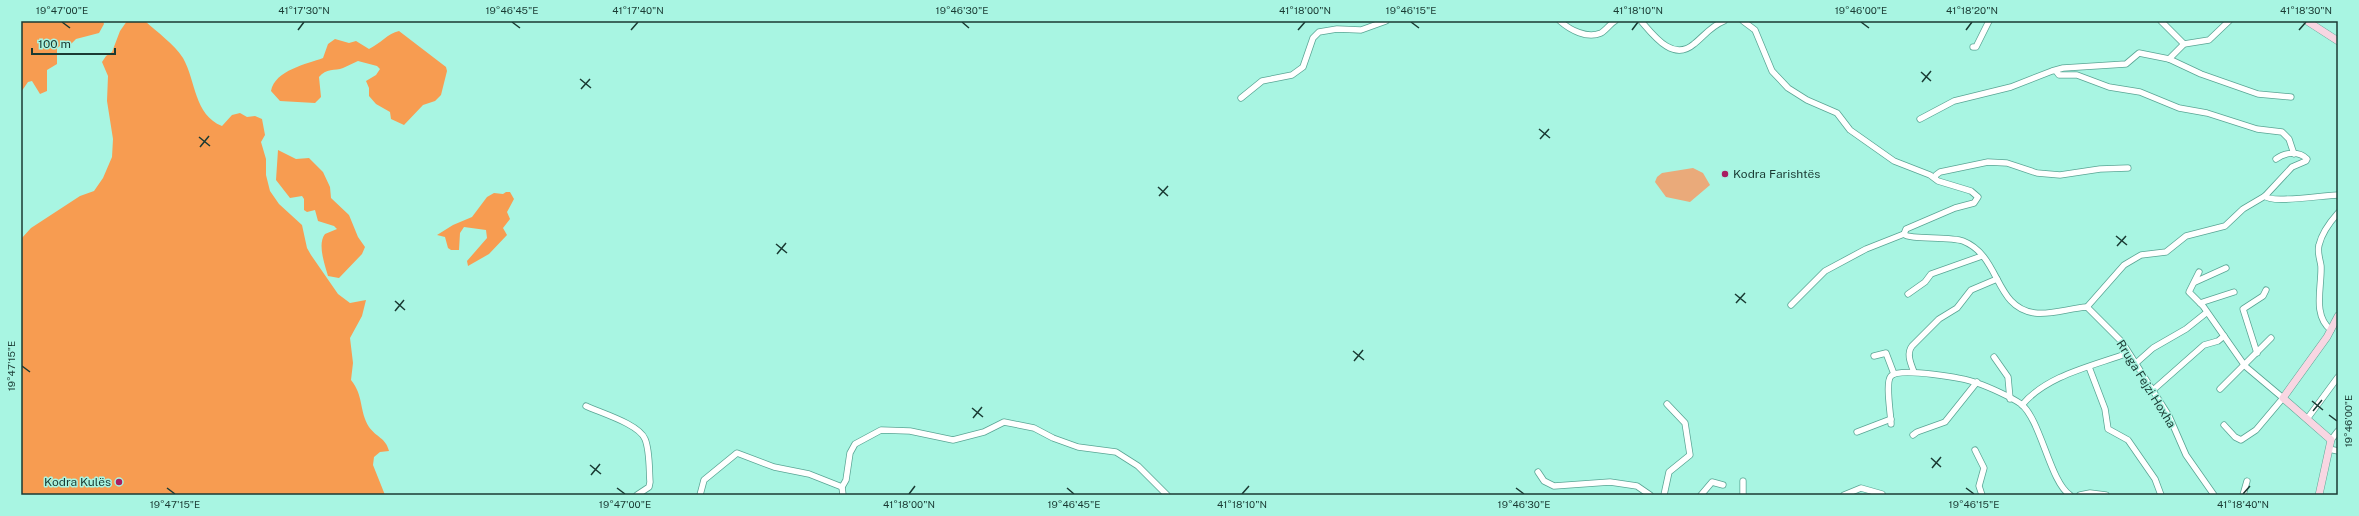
<svg xmlns="http://www.w3.org/2000/svg" width="2359" height="516" viewBox="0 0 2359 516" font-family="'Public Sans',sans-serif">
	<rect width="100%" height="100%" fill="#a8f5e2"/>
	<!-- green -->
	<path fill="#eaaa7a" d="M1693,168l10,5 7,12 -20,17 -24,-5 -11,-15 2,-5 5,-4z"/>
	<!-- forest -->
	<g fill="#f79c51">
		<path d="M21,21h82l1,3 -5,9 -23,6 -6,6 -7,-1 -6,4v16l-10,6v21l-7,3 -8,-13 -4,1 -7,10z"/>
		<path d="M127,21h18c12,11 29,23 38,37 13,23 11,57 39,68l10,-11 8,-2 7,4 8,-1 7,3 3,16 -4,7 5,17v16l4,16 9,13 23,21 5,23 4,7 27,39 12,9 16,-3 -4,16 -12,22 3,25 -2,17c13,16 8,31 18,47 7,10 17,11 20,24l-9,1 -6,5 -1,8 12,30h-364v-256l10,-11 49,-32 14,-5 9,-13 9,-21 1,-18 -6,-38 1,-25 -6,-14 4,-6 6,-4 8,-21z"/>
		<path d="M399,31l47,36 1,4 -6,24 -6,6 -12,4 -19,20 -13,-6 -1,-7 -14,-8 -7,-8v-8l-3,-7 10,-6 4,-6 -3,-3 -19,-5c-5,2 -10,5 -15,7 -8,3 -17,0 -24,9l2,20 -6,6 -35,-2 -9,-10c4,-21 36,-27 52,-33l5,-14 7,-5 14,4 7,-2 13,8c11,-5 19,-16 30,-18z"/>
		<path d="M278,150l18,9 13,-1 14,14 7,15 1,11 18,17 9,22 7,10 -3,7 -23,24 -11,-2c-3,-11 -11,-32 -3,-42l12,-5 -3,-3 -16,-5 -3,-11 -8,2 -3,-2v-11l-2,-3 -12,2 -14,-18z"/>
		<path d="M506,192h4l4,7 -7,13 3,7 -7,9 4,7 -18,19 -21,12 -1,-5 20,-23 -1,-8 -22,-3 -4,6 -1,17h-8l-3,-2 -3,-11 -8,-2 16,-10 19,-8 15,-20 7,-4 9,1z"/>
	</g>
	<g fill="none" stroke-linecap="round" stroke-linejoin="round">
		<!-- street casing -->
		<g stroke="#59a594" stroke-width="7">
			<g id="street">
				<path d="M1560,21c10,9 27,18 41,12 5,-3 9,-9 14,-12"/>
				<path d="M1641,21c13,15 32,41 53,23 10,-8 17,-18 30,-23"/>
				<path d="M1743,21l12,9 17,41 16,17 19,12 30,13 13,17 44,31 36,14 8,6 33,10 7,6 -4,6 -19,5 -49,21 -2,5 -38,15 -41,22 -34,34"/>
				<path d="M2161,21l23,23"/>
				<path d="M1973,47h3l13,-26"/>
				<path d="M2169,59l15,-15 25,-4 20,-19"/>
				<path d="M2056,71l3,4h18l32,12 31,5 39,16 28,5 50,16 25,3 7,7 5,15"/>
				<path d="M1241,98l21,-17 30,-6 11,-8 10,-29 6,-6 18,-3 24,1 25,-9"/>
				<path d="M1920,119l34,-18 57,-14 41,-16 11,-3 63,-4 13,-11 30,6 32,15 57,20 33,3"/>
				<path d="M1935,178l1,-3 4,-3 48,-10 19,1 30,10 23,2 40,-6 28,-1"/>
				<path d="M2265,196c6,8 59,-1 73,-1"/>
				<path d="M1904,234c4,6 46,2 59,7 38,15 31,67 72,72 17,2 35,-5 52,-6l35,35 47,74 17,39 28,40"/>
				<path d="M2199,272l-10,20 14,14 42,60 38,32 -27,32 -15,10 -6,-3 -11,-12"/>
				<path d="M2195,282l31,-14"/>
				<path d="M1908,294l17,-12 6,-8 51,-18"/>
				<path d="M2200,303l34,-11"/>
				<path d="M2087,307l37,-42 17,-10 25,-3 20,-16 39,-10 18,-17 22,-13 27,-29 14,-6 1,-2c-8,-8 -22,-7 -31,0"/>
				<path d="M2331,330c-19,-15 -9,-43 -10,-64 -1,-7 -4,-14 -2,-21 3,-13 11,-23 19,-32"/>
				<path d="M2257,353l-14,-44 20,-13 3,-6"/>
				<path d="M1874,356l12,-3 8,21"/>
				<path d="M1994,357l14,20 2,22"/>
				<path d="M2135,364l18,-16 33,-19 20,-16"/>
				<path d="M2089,367l16,42 3,20 20,11 27,39 6,16"/>
				<path d="M1914,372c-3,-8 -8,-18 -2,-26l27,-27 18,-11 14,-18 26,-11"/>
				<path d="M2220,389l51,-51"/>
				<path d="M2152,391l52,-46 14,-4 6,-5"/>
				<path d="M2022,405c25,-30 71,-39 106,-52"/>
				<path d="M586,406c15,7 53,18 59,33 5,12 4,31 5,43l-1,5 -12,8"/>
				<path d="M2307,419l31,-42"/>
				<path d="M1891,424c0,-9 -6,-42 0,-48 9,-9 73,2 86,7 12,4 34,14 44,21 20,16 29,78 49,91"/>
				<path d="M1857,432l34,-13"/>
				<path d="M1913,435l4,-3 28,-10 32,-40"/>
				<path d="M2331,440l7,-9"/>
				<path d="M2329,449l9,2"/>
				<path d="M1975,450l9,18 -5,18 3,9"/>
				<path d="M1538,472l6,9 10,5 56,-4 27,4 13,9"/>
				<path d="M700,495l4,-15 33,-27 37,14 35,7 33,13"/>
				<path d="M843,495l-1,-8 4,-7 4,-27 5,-9 26,-14 29,1 43,9 31,-8 20,-10 30,6 19,10 25,9 38,5 22,14 29,29"/>
				<path d="M1664,495l5,-23 21,-17 -5,-32 -18,-19"/>
				<path d="M1701,495l11,-13 11,3"/>
				<path d="M1743,495v-14"/>
				<path d="M1844,495l17,-7 21,6"/>
				<path d="M2080,495l10,-2 16,2"/>
				<path d="M2243,495l4,-14"/>
			</g>
		</g>
		<!-- secondary casing -->
		<g stroke="#59a594" stroke-width="8">
			<g id="secondary">
				<path d="M2307,21l31,20"/>
				<path d="M2319,495l12,-55 -48,-42 44,-61 11,-21"/>
			</g>
		</g>
		<!-- street -->
		<use href="#street" stroke="#fff" stroke-width="5.5"/>
		<!-- secondary -->
		<use href="#secondary" stroke="#f8d6e2" stroke-width="7"/>
	</g>
	<!-- ticks -->
	<path fill="none" stroke="#1a3a33" stroke-width="1.5" d="M62,22l8,6M512,22l8,6M962,22l7,6M1411,22l8,6M1861,22l8,6M298,30l6,-8M631,30l7,-8M1298,30l7,-8M1632,30l6,-8M1966,30l6,-8M2299,30l7,-8M1921,72l10,9M580,79l11,9M1922,82l9,-11M581,89l9,-10M1539,129l11,9M199,137l11,9M1540,139l9,-10M200,147l9,-11M1158,187l10,9M1159,196l9,-10M2116,236l11,9M776,244l11,9M2117,246l9,-10M777,254l9,-11M1735,294l11,9M395,301l10,9M1736,303l9,-10M395,311l9,-11M1353,351l11,9M1354,361l9,-11M22,366l8,6M2312,401l11,9M972,408l11,9M2313,411l9,-11M2329,415l8,6M973,418l9,-11M1931,458l10,9M590,465l11,9M1932,468l9,-11M591,475l9,-11M167,488l8,6M617,488l8,6M1067,488l7,6M1516,488l8,6M1966,488l8,6M909,494l6,-8M1242,494l7,-8M2243,494l7,-8"/>
	<!-- markers -->
	<g fill="#a81e61" stroke="#a8f5e2" stroke-width="1.5">
		<circle cx="1725" cy="174" r="4"/>
		<circle cx="119" cy="482" r="4"/>
	</g>
	<g text-anchor="middle" stroke-width="3" stroke-linejoin="round" paint-order="stroke">
		<!-- poi labels -->
		<g font-size="12" fill="#1a3a33" stroke="#a8f5e2" text-anchor="start">
			<text x="1733" y="178">Kodra Farishtës</text>
			<text x="111" y="486" text-anchor="end">Kodra Kulës</text>
		</g>
		<!-- street labels -->
		<g font-size="12" fill="#1a3a33" stroke="#a8f5e2">
			<text transform="translate(2146 384) rotate(58)" y="4">Rruga Fejzi Hoxha</text>
		</g>
	</g>
	<!-- border -->
	<rect width="2359" height="516" fill="none" stroke="#a8f5e2" stroke-width="44"/>
	<!-- scale -->
	<path d="M32 48v6h83v-6" fill="none" stroke="#1a3a33" stroke-width="2"/>
	<text x="38" y="48" font-size="12" fill="#1a3a33" stroke="#a8f5e2" stroke-width="3" paint-order="stroke">100 m</text>
	<rect x="22" y="22" width="2315" height="472" fill="none" stroke="#1a3a33" stroke-width="1.5"/>
	<g font-size="10" text-anchor="middle" fill="#1a3a33">
		<text x="62" y="14">19°47'00"E</text>
		<text x="304" y="14">41°17'30"N</text>
		<text x="512" y="14">19°46'45"E</text>
		<text x="638" y="14">41°17'40"N</text>
		<text x="962" y="14">19°46'30"E</text>
		<text x="1305" y="14">41°18'00"N</text>
		<text x="1411" y="14">19°46'15"E</text>
		<text x="1638" y="14">41°18'10"N</text>
		<text x="1861" y="14">19°46'00"E</text>
		<text x="1972" y="14">41°18'20"N</text>
		<text x="2306" y="14">41°18'30"N</text>
		<text transform="translate(11 366) rotate(-90)" y="4">19°47'15"E</text>
		<text transform="translate(2348 421) rotate(-90)" y="4">19°46'00"E</text>
		<text x="175" y="508">19°47'15"E</text>
		<text x="625" y="508">19°47'00"E</text>
		<text x="909" y="508">41°18'00"N</text>
		<text x="1074" y="508">19°46'45"E</text>
		<text x="1242" y="508">41°18'10"N</text>
		<text x="1524" y="508">19°46'30"E</text>
		<text x="1974" y="508">19°46'15"E</text>
		<text x="2243" y="508">41°18'40"N</text>
	</g>
</svg>
